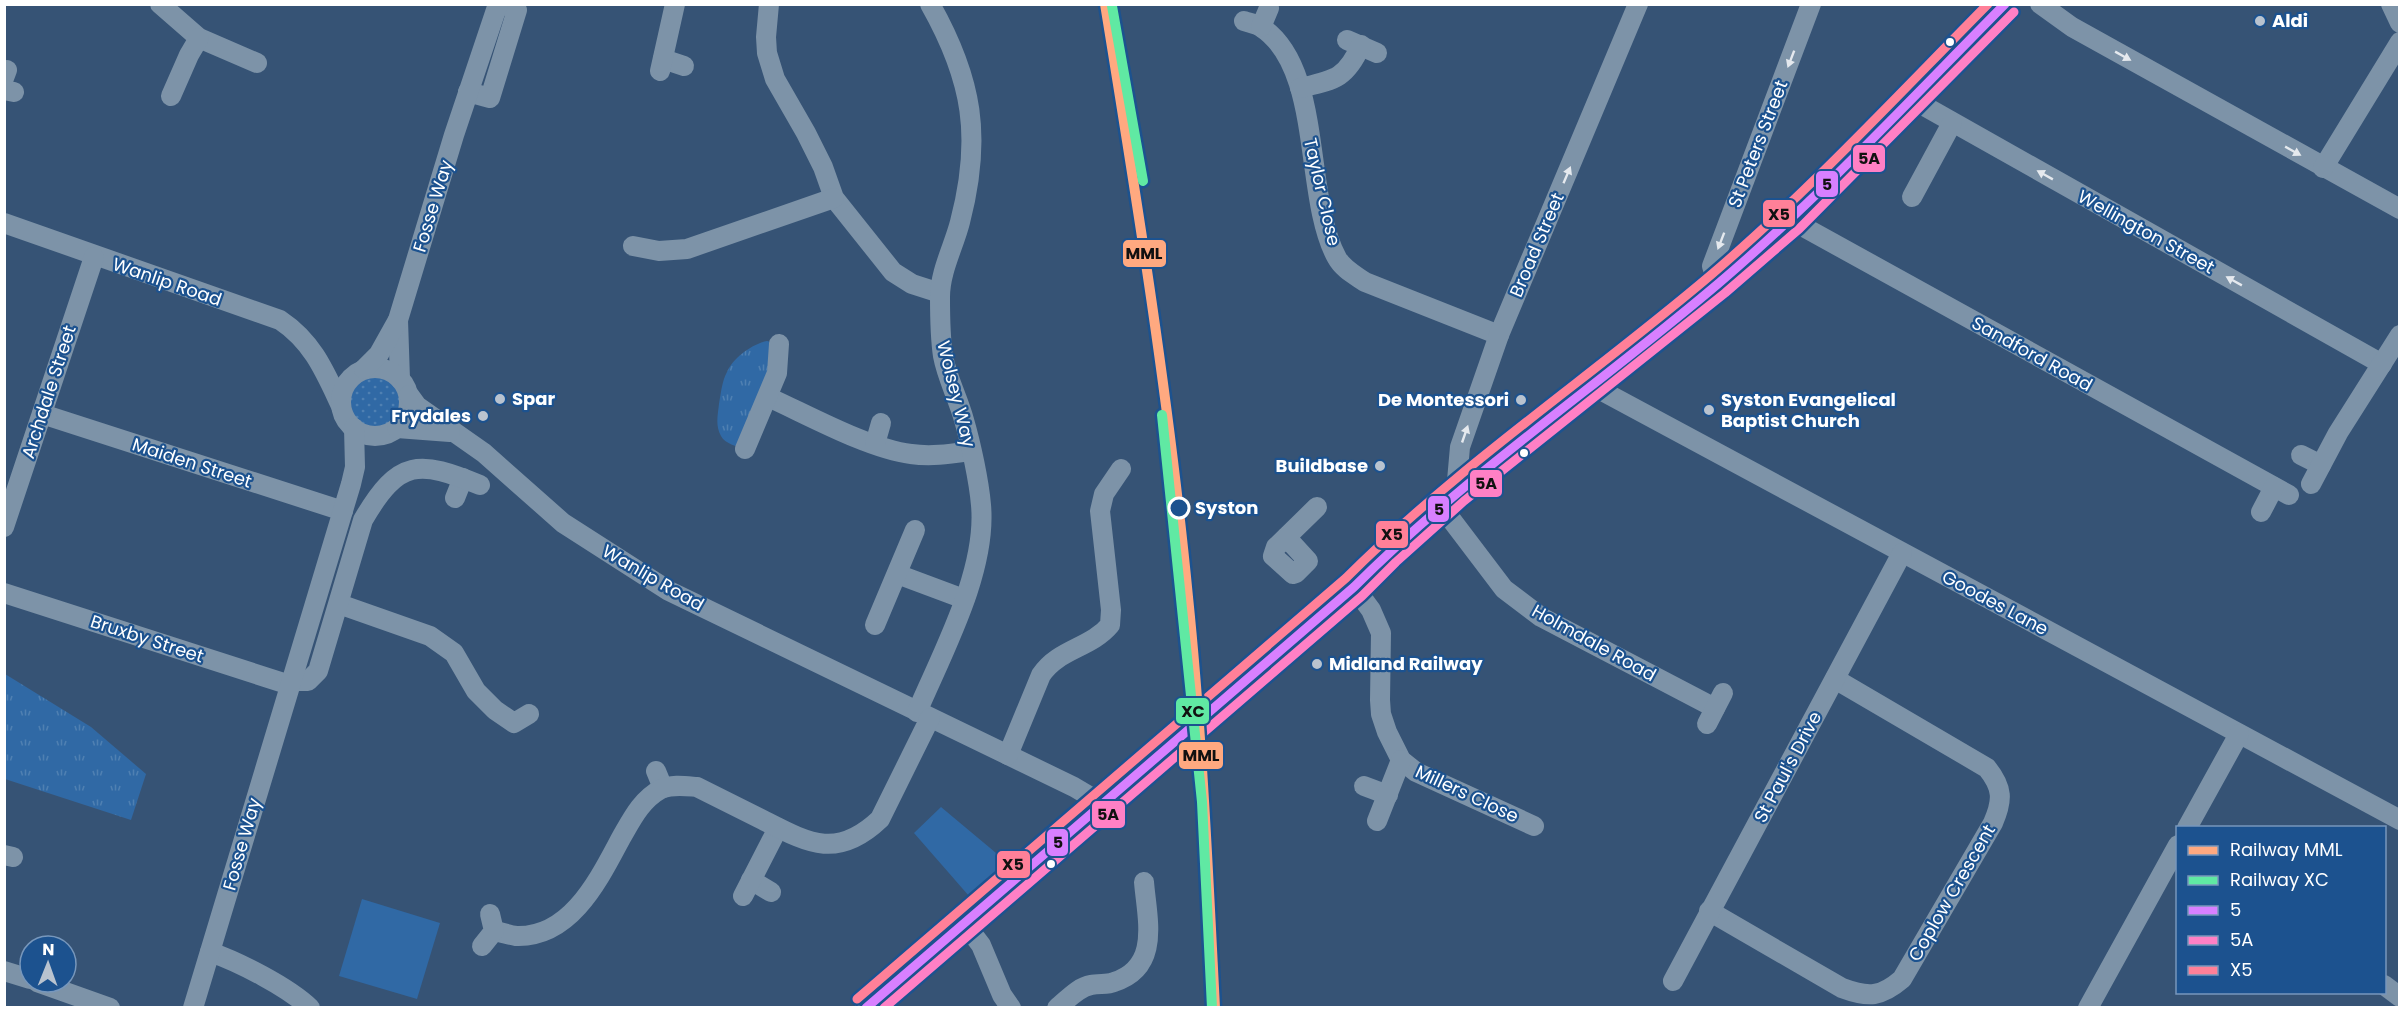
<svg xmlns="http://www.w3.org/2000/svg" width="2404" height="1012" viewBox="0 0 2404 1012" font-family="Poppins,sans-serif">
	<defs>
		<pattern id="grass-dots" width="8" height="8" patternUnits="userSpaceOnUse" patternTransform="scale(1.5)"><rect width="8" height="8" fill="#3069a5"/><path d="M2 2h.1M6 6h.1" fill="none" stroke="#4f80b2" stroke-width="1.8" stroke-linecap="round"/></pattern>
		<pattern id="park-tufts" width="24" height="20" patternUnits="userSpaceOnUse" patternTransform="scale(1.5)"><rect width="24" height="20" fill="#3069a5"/><path d="M3 7l-1-3M5 7V3M7 7l1-3M15 17l-1-3M17 17v-4M19 17l1-3" fill="none" stroke="#4f80b2"/></pattern>
	</defs>
	<rect width="100%" height="100%" fill="#365375"/>
	<!-- grass -->
	<circle fill="url(#grass-dots)" cx="375" cy="402" r="27"/>
	<!-- park -->
	<g fill="url(#park-tufts)">
		<path d="M767,341l12,3 -34,105c-8,-3 -20,-5 -24,-13 -6,-10 -3,-22 -2,-32 2,-11 3,-23 8,-32 6,-14 25,-28 40,-31z"/>
		<path d="M5,674l86,53 55,47 -15,46 -126,-41z"/>
	</g>
	<!-- garden -->
	<g fill="#3069a5">
		<path d="M941,807l67,56 -39,33 -55,-63z"/>
		<path d="M362,899l78,24 -23,76 -78,-23z"/>
	</g>
	<g fill="none" stroke-linecap="round" stroke-linejoin="round">
		<!-- minor -->
		<g stroke="#7d93a8" stroke-width="20">
			<path d="M160,4l39,34 58,25"/>
			<path d="M769,4l-3,33 1,16 8,26 31,54 17,34 11,31 59,74 19,12 28,9"/>
			<path d="M2040,4l32,23 328,182"/>
			<path d="M2391,4l9,19"/>
			<path d="M1244,21c6,2 12,3 17,6 63,41 42,170 76,231 6,11 18,17 28,24l134,53"/>
			<path d="M1261,27l8,-19"/>
			<path d="M1347,40l30,13"/>
			<path d="M663,59l21,7"/>
			<path d="M660,71l15,-67"/>
			<path d="M4,78l3,-8"/>
			<path d="M1300,88c34,-8 46,-9 61,-43"/>
			<path d="M4,90l10,2"/>
			<path d="M468,92l22,6 27,-88 -15,-6"/>
			<path d="M171,96l18,-41 10,-17"/>
			<path d="M1910,98l472,266"/>
			<path d="M2323,168l77,-126"/>
			<path d="M1912,197l40,-74"/>
			<path d="M1791,220l498,275"/>
			<path d="M4,223l276,97c33,22 45,52 61,86"/>
			<path d="M633,246l26,5 28,-2 147,-51"/>
			<path d="M1718,284l-6,-18 99,-262"/>
			<path d="M398,320l2,59"/>
			<circle cx="375" cy="402" r="34"/>
			<path d="M364,369l15,-15 19,-34 56,-185 44,-131"/>
			<path d="M1591,385l809,435"/>
			<path d="M409,395l8,11 67,47 79,70 106,68 339,164 66,32 27,16"/>
			<path d="M768,397c40,18 101,52 143,57 20,3 39,0 60,-3"/>
			<path d="M42,414l301,97"/>
			<path d="M397,428l53,4"/>
			<path d="M875,444l6,-21"/>
			<path d="M745,449l32,-76 2,-29"/>
			<path d="M2301,455l20,10"/>
			<path d="M2311,484l27,-51 62,-98"/>
			<path d="M1456,492l4,-45 39,-112 139,-331"/>
			<path d="M455,498l8,-20"/>
			<path d="M1441,506l63,83 37,28 174,91"/>
			<path d="M2261,512l13,-25"/>
			<path d="M4,527l90,-270"/>
			<path d="M1286,537l22,24 -12,12 -3,1 -20,-18 3,-9 41,-40"/>
			<path d="M897,574l67,25"/>
			<path d="M1354,587l17,23 10,23 -1,67 1,14 6,18 14,28 15,12 118,54"/>
			<path d="M4,593l286,92"/>
			<path d="M339,604l91,32 24,17 22,38 19,19 19,13 15,-9"/>
			<path d="M875,625l40,-95"/>
			<path d="M291,681h17l10,-10 45,-151c36,-62 56,-60 117,-35"/>
			<path d="M917,712c26,-61 70,-141 64,-207 -2,-24 -10,-61 -17,-85 -6,-22 -17,-42 -21,-64 -3,-20 -3,-40 -3,-59 0,-26 14,-51 20,-75 22,-84 13,-142 -30,-218"/>
			<path d="M1707,724l16,-31"/>
			<path d="M1008,755l33,-80c17,-26 50,-27 69,-50l1,-15 -11,-99 4,-17 17,-25"/>
			<path d="M656,771l7,17"/>
			<path d="M1364,786l24,9"/>
			<path d="M1377,821l24,-61"/>
			<path d="M2187,828l52,-94"/>
			<path d="M4,855l9,2"/>
			<path d="M751,880l20,12"/>
			<path d="M743,896l35,-68"/>
			<path d="M1709,911l133,77c27,10 39,9 60,-9l91,-156c10,-23 10,-35 -6,-55l-152,-89"/>
			<path d="M965,924l16,21 21,50 9,13"/>
			<path d="M494,931c7,1 15,4 22,5 55,2 83,-57 105,-98 11,-19 20,-38 40,-49 11,-5 24,-3 36,-2 22,11 44,22 66,33 45,23 74,40 117,-1l50,-101"/>
			<path d="M482,946l12,-15 -4,-17"/>
			<path d="M210,952c29,10 78,35 100,56"/>
			<path d="M4,971l26,8"/>
			<path d="M1673,981l229,-428"/>
			<path d="M37,982l73,26"/>
			<path d="M2384,985l16,12"/>
			<path d="M193,1008l158,-524 4,-17 -1,-39"/>
			<path d="M865,1008l100,-84 136,-121 83,-68 170,-148 34,-34 68,-61 262,-208 73,-64 214,-216"/>
			<path d="M1057,1008c10,-8 21,-21 34,-23 8,-2 16,0 23,-3 47,-15 33,-63 30,-100"/>
			<path d="M2088,1008l90,-163"/>
		</g>
		<!-- bus-1 casing -->
		<g stroke="#1c528f" stroke-width="14">
			<path id="bus-1" d="M866,1008l488,-421c113,-113 244,-201 365,-304 101,-86 192,-184 286,-279"/>
		</g>
		<!-- bus-2 casing -->
		<g stroke="#1c528f" stroke-width="14">
			<path id="bus-2" d="M884,1008l478,-412 34,-34 68,-61 261,-208 74,-64 215,-217"/>
		</g>
		<!-- bus-3 casing -->
		<g stroke="#1c528f" stroke-width="14">
			<path id="bus-3" d="M857,999l489,-421c113,-113 245,-201 366,-304 98,-84 185,-178 276,-270"/>
		</g>
		<!-- bus-1 -->
		<use href="#bus-1" stroke="#d880ff" stroke-width="9"/>
		<!-- bus-2 -->
		<use href="#bus-2" stroke="#ff80c5" stroke-width="9"/>
		<!-- bus-3 -->
		<use href="#bus-3" stroke="#ff8098" stroke-width="9"/>
		<!-- rail-1 casing -->
		<g stroke="#1c528f" stroke-width="15">
			<path id="rail-1" d="M1105,4c32,197 64,395 83,593 14,137 20,274 27,411"/>
		</g>
		<!-- rail-2 casing -->
		<g stroke="#1c528f" stroke-width="15">
			<g id="rail-2">
				<path d="M1112,6l31,175"/>
				<path d="M1162,415l40,387 10,206"/>
			</g>
		</g>
		<!-- rail-1 -->
		<use href="#rail-1" stroke="#ffa980" stroke-width="10"/>
		<!-- rail-2 -->
		<use href="#rail-2" stroke="#60e9a3" stroke-width="10"/>
	</g>
	<!-- one-way arrows -->
	<defs><path id="oneway-solid" d="M-6-.8H1V-3.2L6.5 0L1 3.2V.8H-6Z" transform="scale(1.5)"/></defs>
	<g fill="#e5e9ee">
		<use href="#oneway-solid" transform="translate(2123 56) rotate(29)"/>
		<use href="#oneway-solid" transform="translate(1791 59) rotate(111)"/>
		<use href="#oneway-solid" transform="translate(2293 151) rotate(29)"/>
		<use href="#oneway-solid" transform="translate(1567 175) rotate(-67)"/>
		<use href="#oneway-solid" transform="translate(2045 175) rotate(-151)"/>
		<use href="#oneway-solid" transform="translate(1721 241) rotate(111)"/>
		<use href="#oneway-solid" transform="translate(2234 281) rotate(-151)"/>
		<use href="#oneway-solid" transform="translate(1465 434) rotate(-71)"/>
	</g>
	<!-- markers -->
	<g fill="#b9c3cf" stroke="#1c528f" stroke-width="2">
		<circle cx="2260" cy="21" r="6"/>
		<circle cx="500" cy="399" r="6"/>
		<circle cx="1521" cy="400" r="6"/>
		<circle cx="1709" cy="410" r="6"/>
		<circle cx="483" cy="416" r="6"/>
		<circle cx="1380" cy="466" r="6"/>
		<circle cx="1317" cy="664" r="6"/>
	</g>
	<g fill="#fff" stroke="#1c528f" stroke-width="2">
		<circle cx="1950" cy="42" r="5"/>
		<circle cx="1524" cy="453" r="5"/>
		<circle cx="1051" cy="864" r="5"/>
	</g>
	<circle fill="#1c528f" stroke="#fff" stroke-width="3" cx="1179" cy="508" r="10"/>
	<g text-anchor="middle" stroke-width="4.5" stroke-linejoin="round" paint-order="stroke">
		<!-- poi labels -->
		<g font-size="18" font-weight="bold" fill="#fff" stroke="#1c528f" text-anchor="start">
			<text x="2272" y="27">Aldi</text>
			<text x="512" y="405">Spar</text>
			<text x="1509" y="406" text-anchor="end">De Montessori</text>
			<text x="1721" y="406">Syston Evangelical<tspan x="1721" dy="21">Baptist Church</tspan></text>
			<text x="471" y="422" text-anchor="end">Frydales</text>
			<text x="1368" y="472" text-anchor="end">Buildbase</text>
			<text x="1329" y="670">Midland Railway</text>
		</g>
		<!-- street labels -->
		<g font-size="18" fill="#fff" stroke="#1c528f">
			<text transform="translate(1758 144) rotate(-69)" y="6">St Peters Street</text>
			<text transform="translate(1322 192) rotate(77)" y="6">Taylor Close</text>
			<text transform="translate(433 206) rotate(-73)" y="6">Fosse Way</text>
			<text transform="translate(2146 232) rotate(29)" y="6">Wellington Street</text>
			<text transform="translate(1537 245) rotate(-67)" y="6">Broad Street</text>
			<text transform="translate(167 282) rotate(19)" y="6">Wanlip Road</text>
			<text transform="translate(2032 354) rotate(29)" y="6">Sandford Road</text>
			<text transform="translate(49 392) rotate(-72)" y="6">Archdale Street</text>
			<text transform="translate(956 394) rotate(76)" y="6">Wolsey Way</text>
			<text transform="translate(192 463) rotate(18)" y="6">Maiden Street</text>
			<text transform="translate(653 578) rotate(30)" y="6">Wanlip Road</text>
			<text transform="translate(1995 603) rotate(28)" y="6">Goodes Lane</text>
			<text transform="translate(147 639) rotate(18)" y="6">Bruxby Street</text>
			<text transform="translate(1594 643) rotate(29)" y="6">Holmdale Road</text>
			<text transform="translate(1788 767) rotate(-62)" y="6">St Paul's Drive</text>
			<text transform="translate(1467 794) rotate(25)" y="6">Millers Close</text>
			<text transform="translate(242 844) rotate(-74)" y="6">Fosse Way</text>
			<text transform="translate(1952 893) rotate(-60)" y="6">Coplow Crescent</text>
		</g>
		<!-- stop labels -->
		<g font-size="18" font-weight="bold" fill="#fff" stroke="#1c528f" text-anchor="start">
			<text x="1195" y="514">Syston</text>
		</g>
	</g>
	<g stroke="#1c528f" stroke-width="2">
		<rect x="1852" y="144" width="34" height="29" rx="6" fill="#ff80c5"/>
		<rect x="1815" y="170" width="24" height="28" rx="6" fill="#d880ff"/>
		<rect x="1762" y="199" width="34" height="29" rx="6" fill="#ff8098"/>
		<rect x="1122" y="239" width="45" height="29" rx="6" fill="#ffa980"/>
		<rect x="1469" y="469" width="34" height="29" rx="6" fill="#ff80c5"/>
		<rect x="1427" y="495" width="23" height="28" rx="6" fill="#d880ff"/>
		<rect x="1375" y="520" width="34" height="29" rx="6" fill="#ff8098"/>
		<rect x="1175" y="697" width="35" height="28" rx="6" fill="#60e9a3"/>
		<rect x="1178" y="741" width="46" height="29" rx="6" fill="#ffa980"/>
		<rect x="1091" y="800" width="35" height="29" rx="6" fill="#ff80c5"/>
		<rect x="1046" y="828" width="23" height="29" rx="6" fill="#d880ff"/>
		<rect x="996" y="850" width="35" height="29" rx="6" fill="#ff8098"/>
	</g>
	<g font-size="16" text-anchor="middle" font-weight="bold" fill="#111">
		<text x="1869" y="164">5A</text>
		<text x="1827" y="190">5</text>
		<text x="1779" y="220">X5</text>
		<text x="1144" y="259">MML</text>
		<text x="1486" y="489">5A</text>
		<text x="1439" y="515">5</text>
		<text x="1392" y="540">X5</text>
		<text x="1193" y="717">XC</text>
		<text x="1201" y="761">MML</text>
		<text x="1108" y="820">5A</text>
		<text x="1058" y="848">5</text>
		<text x="1013" y="870">X5</text>
	</g>
	<!-- border -->
	<rect width="2404" height="1012" fill="none" stroke="#ffffff" stroke-width="12"/>
	<!-- legend -->
	<rect x="2176" y="826" width="210" height="168" fill="#1c528f" stroke="#7797bc" stroke-width="1.5"/>
	<rect x="2188" y="846" width="30" height="9" fill="#ffa980" stroke="#7797bc" stroke-width="1.5"/>
	<text x="2230" y="856" font-size="18" fill="#ffffff">Railway MML</text>
	<rect x="2188" y="876" width="30" height="9" fill="#60e9a3" stroke="#7797bc" stroke-width="1.5"/>
	<text x="2230" y="886" font-size="18" fill="#ffffff">Railway XC</text>
	<rect x="2188" y="906" width="30" height="9" fill="#d880ff" stroke="#7797bc" stroke-width="1.5"/>
	<text x="2230" y="916" font-size="18" fill="#ffffff">5</text>
	<rect x="2188" y="936" width="30" height="9" fill="#ff80c5" stroke="#7797bc" stroke-width="1.5"/>
	<text x="2230" y="946" font-size="18" fill="#ffffff">5A</text>
	<rect x="2188" y="966" width="30" height="9" fill="#ff8098" stroke="#7797bc" stroke-width="1.5"/>
	<text x="2230" y="976" font-size="18" fill="#ffffff">X5</text>
	<!-- north arrow -->
	<g transform="translate(48 964) rotate(1)"><circle r="28" fill="#1c528f" stroke="#7797bc" stroke-width="1.5"/>
	<path d="M0-4.5L10 22L0 15L-10 22Z" fill="#b9c3cf"/>
	<text y="-9" font-size="16" font-weight="bold" text-anchor="middle" fill="#ffffff">N</text>
	</g>
</svg>
